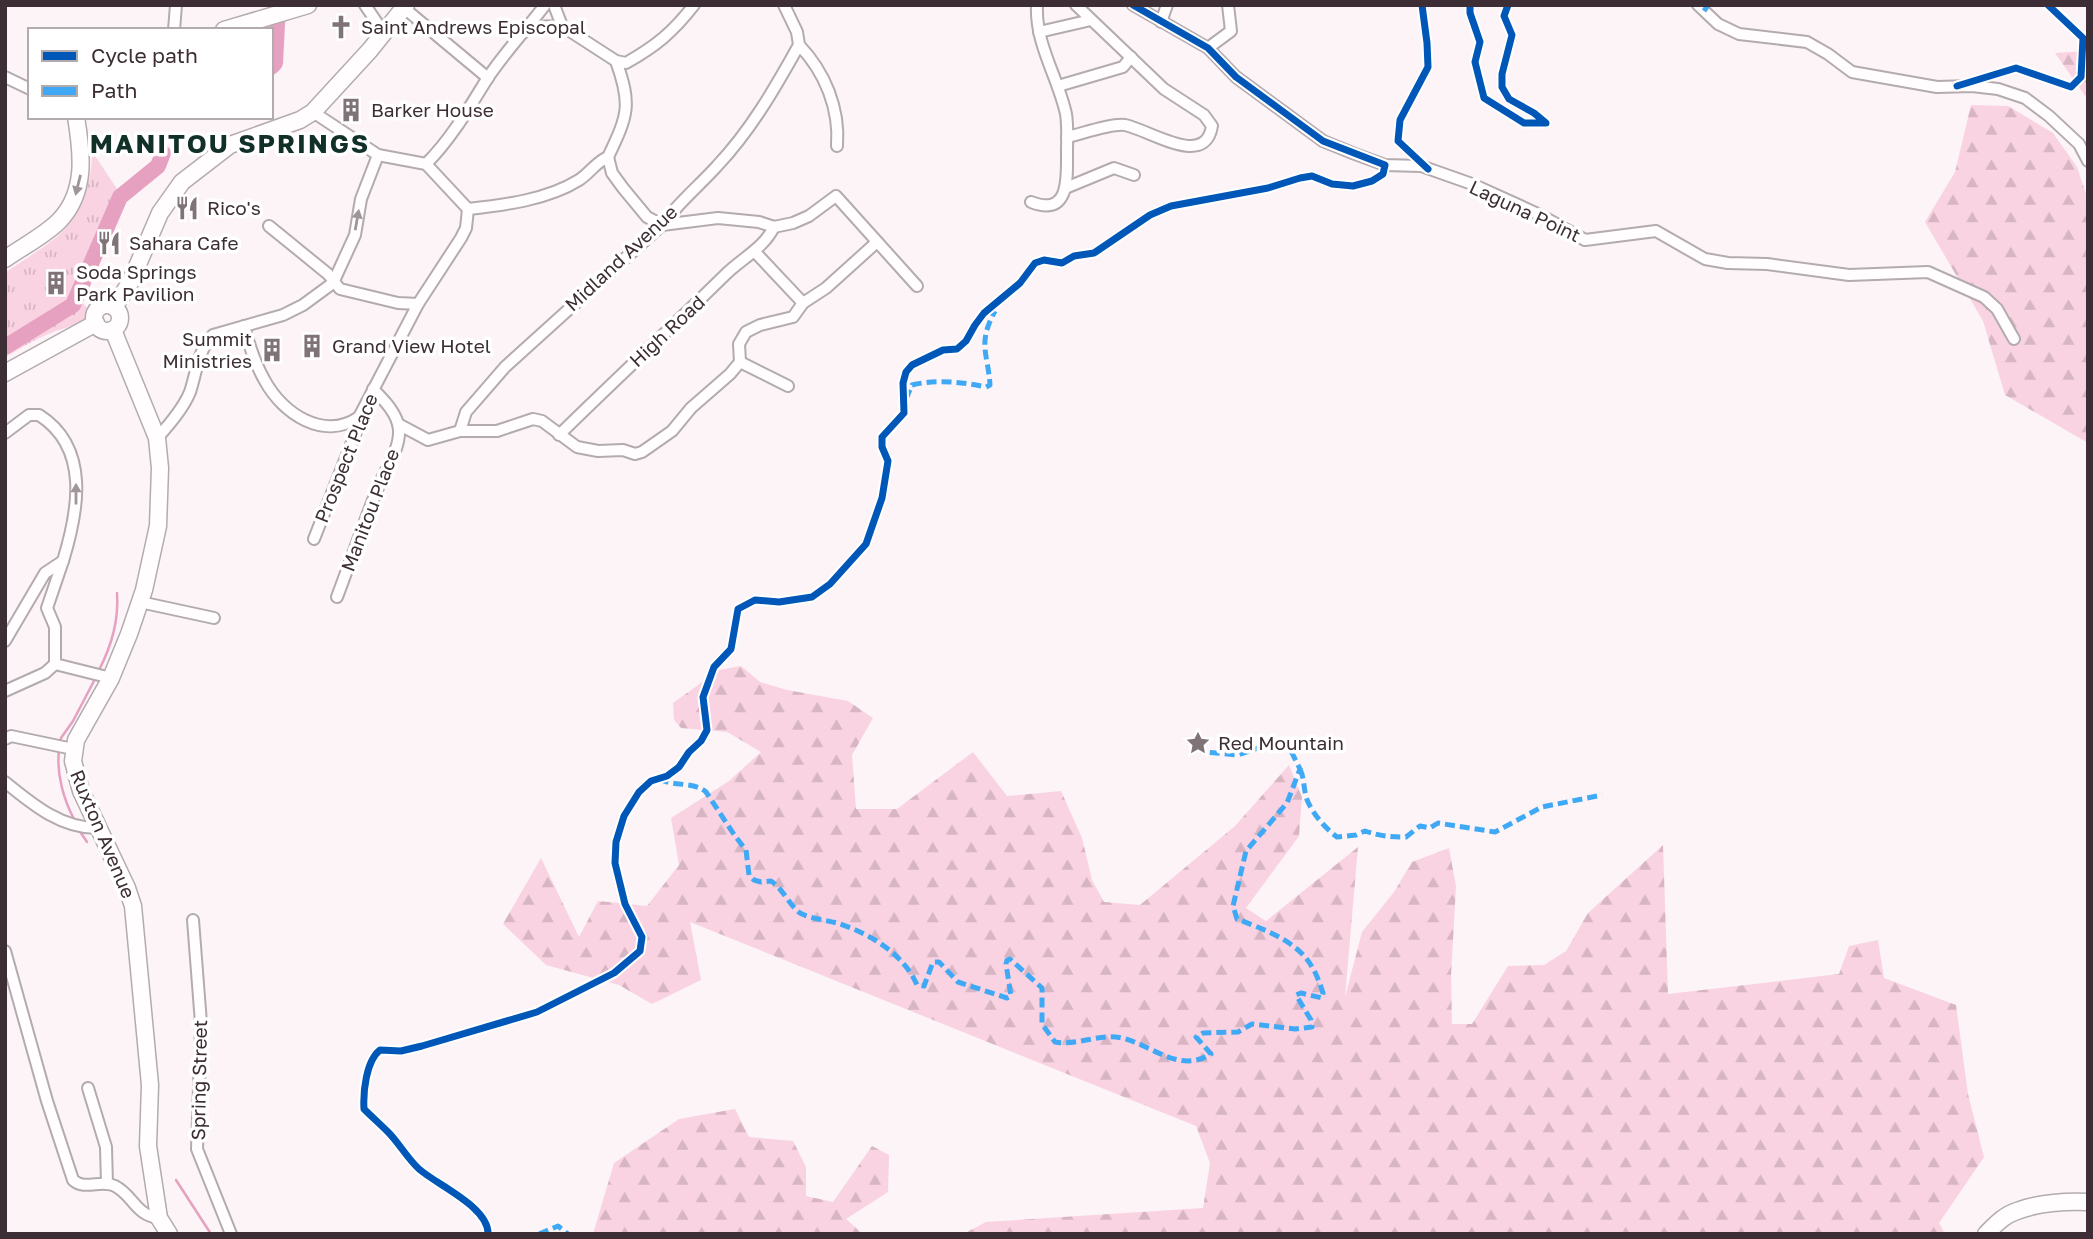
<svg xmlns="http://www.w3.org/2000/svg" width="2093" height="1239" viewBox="0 0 2093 1239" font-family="'Golos Text',sans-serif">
	<defs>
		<pattern id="forest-firs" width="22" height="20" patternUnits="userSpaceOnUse" patternTransform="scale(1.75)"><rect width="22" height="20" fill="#fad3e3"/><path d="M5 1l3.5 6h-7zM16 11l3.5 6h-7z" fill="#d7b5c3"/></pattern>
		<pattern id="park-tufts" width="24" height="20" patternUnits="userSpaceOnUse" patternTransform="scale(1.75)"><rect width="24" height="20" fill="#fad3e3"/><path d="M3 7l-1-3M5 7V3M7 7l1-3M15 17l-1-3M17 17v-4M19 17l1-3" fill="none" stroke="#d7b5c3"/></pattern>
	</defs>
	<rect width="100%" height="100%" fill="#fcf4f7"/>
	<!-- forest -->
	<g fill="url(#forest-firs)">
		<path d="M2088,51v49l-33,-47z"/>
		<path d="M1971,105l37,1 45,27 24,34 11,33v243l-83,-48 -22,-74 -58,-99 30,-50z"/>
		<path d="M741,666l19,16 27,8 61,11 25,17 -21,37 4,54h41l76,-57 34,44 54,-5 21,47 10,42 12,22 36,3 95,-79 54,-61 13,32 -3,39 -53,72 20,13 92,-74 -13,150 17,-65 32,-40 18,-30 37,-14 7,38 -5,90 1,48h20l36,-58 36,-1 22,-14 22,-38 75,-68 5,149 171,-20 10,-28 29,-6 6,38 72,27 12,89 16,63 -45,66 6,11h-982l23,-12 217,-14 7,-45 -14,-37 -506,-204 11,58 -49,24 -33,-19 -73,-20 -43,-41 38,-66 38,79 19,-36 49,5 32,-41 -8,-47 58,-37 32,-29 -34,-20 -46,-4 -7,-8 -1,-17 46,-33z"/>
		<path d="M735,1109l14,28 44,4 13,26v29l27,6 39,-56 17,9 -1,37 -42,27 17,15h-270l21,-71 65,-44z"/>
	</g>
	<!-- park -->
	<path fill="url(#park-tufts)" d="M92,151l27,41 -43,102 14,18c-10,15 -23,14 -39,21 -16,6 -31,16 -46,24v-84c15,-11 31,-20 45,-31 30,-21 42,-55 42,-91z"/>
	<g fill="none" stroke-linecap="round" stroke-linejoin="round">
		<!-- stream -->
		<g stroke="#e6a1c0" stroke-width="2.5">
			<path d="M73,305l1,9"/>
			<path d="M99,670c13,-25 20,-49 18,-77"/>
			<path d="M60,744l1,-6 12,-17 22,-42"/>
			<path d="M59,750c-3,24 5,51 16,71"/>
			<path d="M79,830l8,12"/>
			<path d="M176,1180l35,54"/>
		</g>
		<!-- river -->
		<g stroke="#e6a1c0" stroke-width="16">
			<path d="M271,67l4,-4 3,-58"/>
			<path d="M5,347l68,-42 47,-108 38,-31 5,-13"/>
		</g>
		<!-- street casing -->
		<g stroke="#b4abaf" stroke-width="14">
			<g id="street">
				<path d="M365,5l19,28"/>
				<path d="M554,5l8,21"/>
				<path d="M1133,5l75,43 28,29 87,64 32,13 30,11 36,1 51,18 66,30 47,26 71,-9 49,28 23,4 39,1 82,11 79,-3 56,25 13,12 17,30"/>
				<path d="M1698,5l20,19 21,10 68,8 21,12 24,18 85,15 35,-1 26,3 27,9 24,18 30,28 9,17"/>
				<path d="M404,8l84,70"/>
				<path d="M1161,22l6,-17"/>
				<path d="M529,27l33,-1 54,35"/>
				<path d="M174,30l2,-25"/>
				<path d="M1039,32l52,-12"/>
				<path d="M799,45c26,27 41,64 38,101"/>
				<path d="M1208,48l23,-17 -3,-26"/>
				<path d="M5,77l25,12"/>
				<path d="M1058,86l65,-19 8,-10"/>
				<path d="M313,112l65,43 48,9 42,45"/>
				<path d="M1067,137c14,-3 45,-14 58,-12 25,5 80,44 87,1l-8,-11 -40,-26 -88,-84"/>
				<path d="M608,157l4,16 11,15 24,29 15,8 56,-7 41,4 15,5 19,-4 16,-7 27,-20 81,90"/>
				<path d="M426,164c25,-25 43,-56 61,-85 17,-26 39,-49 58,-74"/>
				<path d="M1068,187l46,-19 20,7"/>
				<path d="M1031,202c39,15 36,-24 36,-50 0,-12 1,-26 -1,-38 -8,-37 -31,-70 -29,-109"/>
				<path d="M468,209c36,-4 79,-9 111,-29 11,-7 17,-18 29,-23 20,-42 24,-52 8,-96l10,2c30,-17 46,-30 68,-58"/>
				<path d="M269,226l59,48 12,15 58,14 20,1"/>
				<path d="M755,252l48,51"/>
				<path d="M244,326c5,19 11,38 21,55 18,33 59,60 94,36"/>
				<path d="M740,362l48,24"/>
				<path d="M398,424l30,16 32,-9h37l36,-12 9,2 35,26 21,4 25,-1 12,4 7,-2 30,-21 19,-23 39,-34 10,-12 -1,-18 7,-12 14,-7 33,-8 10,-14 23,-15 51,-46"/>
				<path d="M460,431l6,-19 39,-45 157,-142c16,-22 37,-39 55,-59 34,-36 58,-78 82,-121l-2,-13 -13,-27"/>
				<path d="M5,433l24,-18h10c52,33 39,97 24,146"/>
				<path d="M559,435c55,-54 111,-106 166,-160 17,-17 38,-26 49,-48"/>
				<path d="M157,438c13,-14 26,-29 33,-46 7,-21 7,-40 23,-57l70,-20 20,-10 30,-22 22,-48 6,-36 17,-44"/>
				<path d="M314,539l42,-107 3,-15 59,-113 43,-66 5,-10 2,-19"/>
				<path d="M337,597c14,-37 27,-75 42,-112 7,-17 21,-36 20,-55 -1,-16 -15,-30 -26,-41"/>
				<path d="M140,602l74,16"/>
				<path d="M5,641l40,-68 18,-12 -16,47 8,19v37l56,14"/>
				<path d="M5,691l40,-18 10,-9"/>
				<path d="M5,739l6,-3 62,13"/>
				<path d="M5,782c28,23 57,47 94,46"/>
				<path d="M193,920l8,103 -4,126 34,85"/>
				<path d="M5,951l42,150 26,79c12,11 28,-1 42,6 19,10 20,29 44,32"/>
				<path d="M88,1088l18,59 1,37"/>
			</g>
		</g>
		<!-- secondary casing -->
		<g stroke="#b4abaf" stroke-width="19">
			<g id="secondary">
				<path d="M224,30l84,-25"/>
				<path d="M5,259c17,-12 39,-23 54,-38 28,-29 23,-68 17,-104"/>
				<circle cx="107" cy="318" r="13"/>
				<path d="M114,307l16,-24 30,-70 22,-31 48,-37 70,-25 13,-8 57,-62 36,-45"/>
				<path d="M113,330l44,108 3,30 -2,58 -14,64 -15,44 -18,44 -35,62 -3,21 8,30 46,97 6,18 17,179 -2,61 11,72 10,16"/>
				<path d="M5,373l91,-50"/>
				<path d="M1986,1234c9,-9 18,-19 31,-23 20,-8 49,-10 71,-9"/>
			</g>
		</g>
		<!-- street -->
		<use href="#street" stroke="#fffdfe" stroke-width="10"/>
		<!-- secondary -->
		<use href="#secondary" stroke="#fffdfe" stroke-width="16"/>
		<!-- quiet -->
		<g stroke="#3fa9f5" stroke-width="5" stroke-dasharray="10 5" stroke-linecap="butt">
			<path d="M1704,11l4,-6"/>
			<path d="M906,399l6,-14c25,-6 49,-3 74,2l4,-2c-2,-32 -13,-41 5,-74"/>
			<path d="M1300,769c5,10 3,22 8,33 6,13 17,26 29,35l19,-2 9,-4c15,5 25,6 41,6l14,-11 10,2 8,-5 57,9 47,-25 60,-12"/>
			<path d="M659,779c15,8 34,2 47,13l29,44 11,14 3,25 5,5 7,2 10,-1c12,8 19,25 29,32 11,6 26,7 37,10 32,10 67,31 80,62l7,1 9,-24h6l19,20 49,16 4,-2 -5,-32 1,-4 3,-1 32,29v36l13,18c22,4 45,-9 67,-4 30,7 57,36 89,16l-15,-17 7,-4 35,-1 14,-8 43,5 17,-2 -1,-7 -15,-25 5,-2 21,5 1,-5c-3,-9 -6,-18 -11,-26 -14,-26 -49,-38 -75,-48l-4,-13 13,-55 41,-48 13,-34 -13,-26 -6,-3 -43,15 -33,-3"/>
			<path d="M539,1234l19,-8 10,8"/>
		</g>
		<!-- cycleway casing -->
		<g stroke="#fff" stroke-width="11">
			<g id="cycleway">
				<path d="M1422,5l5,38 1,24 -28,53 -2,21 30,28"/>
				<path d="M1470,5v8l10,29 -5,20 9,36 40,25h22l-12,-10 -25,-14 -7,-12v-13l10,-39 -8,-19 4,-11"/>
				<path d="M1957,86l59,-18 55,19 10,-10 2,-39 -35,-33"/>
				<path d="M488,1234c1,-27 -51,-49 -69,-65 -12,-11 -20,-26 -31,-37 -8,-8 -16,-15 -24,-23 -1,-17 2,-48 16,-59l21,1 21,-5 115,-34 77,-39 26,-22 2,-14 -17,-33 -10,-41 1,-21 8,-26 15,-24 12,-11 16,-5 12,-9 10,-15 12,-11 6,-11 -4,-33 11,-30 17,-18 7,-40 17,-9 24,2 33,-5 18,-13 36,-40 16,-46 6,-37 -6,-14v-10l22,-24 -1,-30 3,-11 6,-7 31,-15 14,-1 9,-8 9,-16 9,-12 36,-30 15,-20 9,-3 18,3 12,-7 20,-3 56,-38 21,-9 97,-18 32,-10 12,-2 20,8 21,2 19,-5 11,-7 2,-9 -62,-24 -87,-64 -28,-29 -75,-43"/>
			</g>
		</g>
		<!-- cycleway -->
		<use href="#cycleway" stroke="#0057b8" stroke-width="7"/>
	</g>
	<!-- one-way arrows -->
	<defs><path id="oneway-solid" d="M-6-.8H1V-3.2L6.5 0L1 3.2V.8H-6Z" transform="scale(1.75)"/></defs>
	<g fill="#9e9699">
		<use href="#oneway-solid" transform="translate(78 185) rotate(104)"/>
		<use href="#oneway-solid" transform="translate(357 220) rotate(-80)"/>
		<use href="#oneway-solid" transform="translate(76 494) rotate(-90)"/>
	</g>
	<!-- icons -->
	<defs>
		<g id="church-bare" transform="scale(1.89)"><path d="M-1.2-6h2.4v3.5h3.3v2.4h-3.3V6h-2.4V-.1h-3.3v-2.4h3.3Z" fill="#7f7378" stroke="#fff" stroke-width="2.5" paint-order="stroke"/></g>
		<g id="building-bare" transform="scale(1.89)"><path d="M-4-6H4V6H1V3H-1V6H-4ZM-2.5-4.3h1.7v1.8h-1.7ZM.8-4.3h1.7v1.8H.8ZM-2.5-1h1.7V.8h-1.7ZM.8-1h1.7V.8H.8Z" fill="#7f7378" stroke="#fff" stroke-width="2.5" paint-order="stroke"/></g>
		<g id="restaurant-bare" transform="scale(1.89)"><path d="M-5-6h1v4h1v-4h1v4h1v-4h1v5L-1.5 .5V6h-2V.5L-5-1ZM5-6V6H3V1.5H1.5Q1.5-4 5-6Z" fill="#7f7378" stroke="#fff" stroke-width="2.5" paint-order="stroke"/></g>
		<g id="sight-bare" transform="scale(1.89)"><path d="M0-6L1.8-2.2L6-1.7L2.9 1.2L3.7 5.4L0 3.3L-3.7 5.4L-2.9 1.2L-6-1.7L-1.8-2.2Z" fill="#7f7378" stroke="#fff" stroke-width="2.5" paint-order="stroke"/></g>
	</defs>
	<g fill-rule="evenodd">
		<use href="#church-bare" x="341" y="27"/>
		<use href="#building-bare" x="351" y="110"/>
		<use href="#restaurant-bare" x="187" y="208"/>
		<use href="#restaurant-bare" x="109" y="243"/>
		<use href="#building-bare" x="56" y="283"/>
		<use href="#building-bare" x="312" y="346"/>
		<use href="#building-bare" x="272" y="350"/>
		<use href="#sight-bare" x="1198" y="743"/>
	</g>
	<g text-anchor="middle" stroke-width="7" stroke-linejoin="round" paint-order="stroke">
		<!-- poi labels -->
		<g font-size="19" fill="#3c2e34" stroke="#fff" text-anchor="start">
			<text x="361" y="34">Saint Andrews Episcopal</text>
			<text x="371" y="117">Barker House</text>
			<text x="207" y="215">Rico's</text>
			<text x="129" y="250">Sahara Cafe</text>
			<text x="76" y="279">Soda Springs<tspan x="76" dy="22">Park Pavilion</tspan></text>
			<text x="252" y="346" text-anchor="end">Summit<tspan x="252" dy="22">Ministries</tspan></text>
			<text x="332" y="353">Grand View Hotel</text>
			<text x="1218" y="750">Red Mountain</text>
		</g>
		<!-- street labels -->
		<g font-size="19" fill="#3c2e34" stroke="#fff">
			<text transform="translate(1525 211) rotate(25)" y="7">Laguna Point</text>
			<text transform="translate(621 258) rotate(-43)" y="7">Midland Avenue</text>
			<text transform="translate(667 331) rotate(-43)" y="7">High Road</text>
			<text transform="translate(346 458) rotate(-68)" y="7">Prospect Place</text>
			<text transform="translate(370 510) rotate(-69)" y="7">Manitou Place</text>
			<text transform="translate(103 834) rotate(67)" y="7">Ruxton Avenue</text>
			<text transform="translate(199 1080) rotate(-89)" y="7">Spring Street</text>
		</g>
		<!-- district labels -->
		<g font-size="26" font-weight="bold" letter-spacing="2" fill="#113028" stroke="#fff">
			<text x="230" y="153">MANITOU SPRINGS</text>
		</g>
	</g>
	<!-- border -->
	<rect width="2093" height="1239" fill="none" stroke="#3c2e34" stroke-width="14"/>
	<!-- legend -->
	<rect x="28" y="28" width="245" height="91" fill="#ffffff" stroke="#b1abae" stroke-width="2"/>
	<rect x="42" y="51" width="35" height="10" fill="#0057b8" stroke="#b1abae" stroke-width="2"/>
	<text x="91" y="63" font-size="21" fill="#3c2e34">Cycle path</text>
	<rect x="42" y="86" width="35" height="10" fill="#3fa9f5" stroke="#b1abae" stroke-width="2"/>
	<text x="91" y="98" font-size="21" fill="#3c2e34">Path</text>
</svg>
